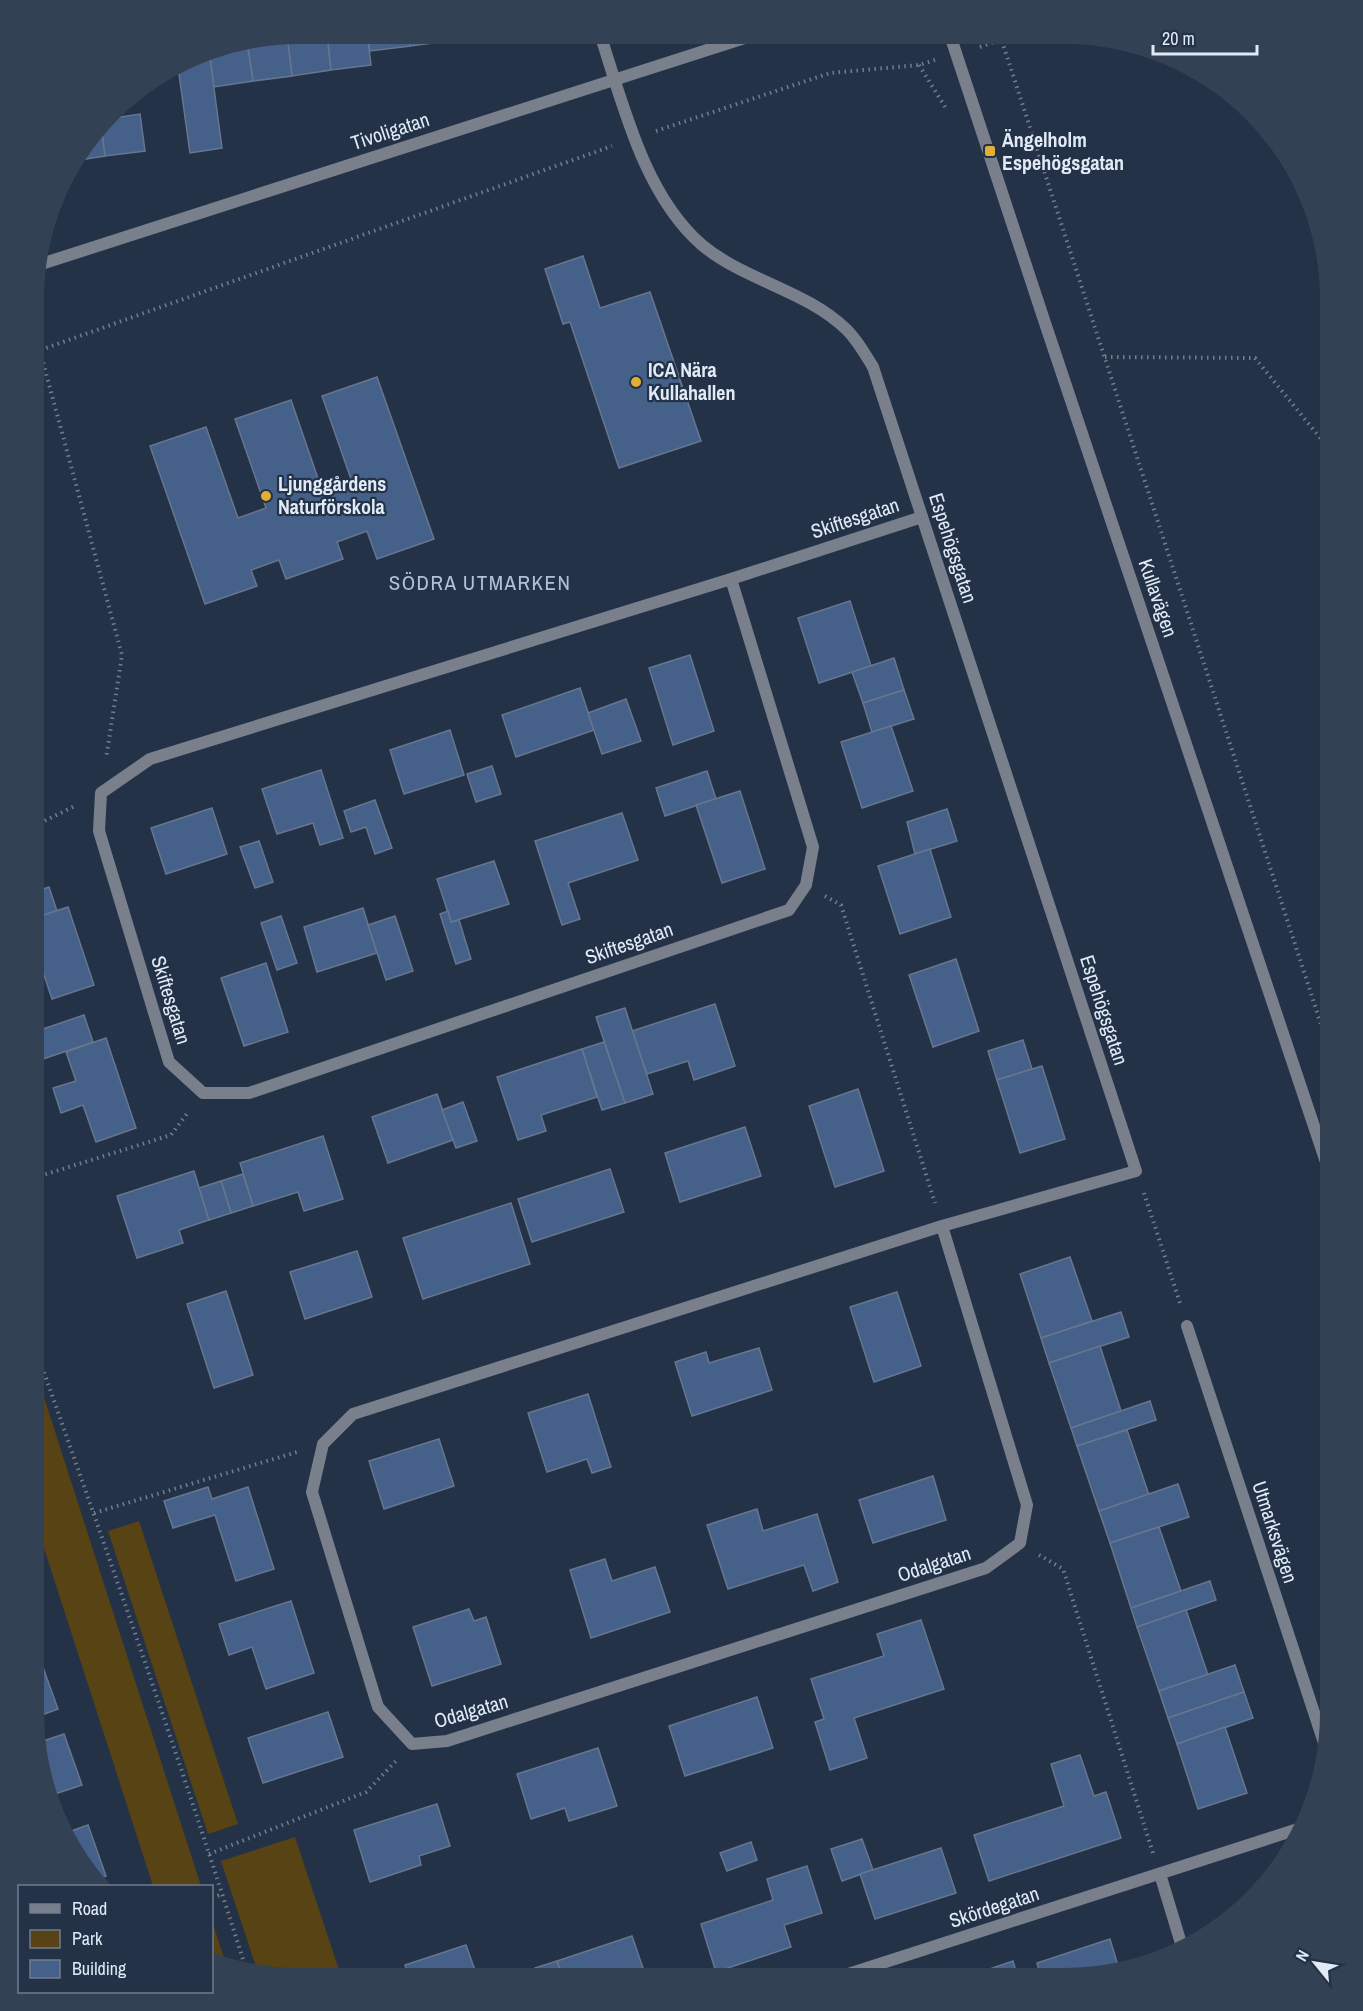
<svg xmlns="http://www.w3.org/2000/svg" width="1363" height="2011" viewBox="0 0 1363 2011" font-family="'Archivo Narrow',sans-serif">
	<rect width="100%" height="100%" fill="#243247"/>
	<!-- green -->
	<g fill="#574313">
		<path d="M34,1366l167,520h-48l-120,-372z"/>
		<path d="M139,1521l99,303 -30,10 -100,-303z"/>
		<path d="M295,1837l46,139h-77l-6,-3 -37,-112z"/>
		<path d="M212,1921l13,40 -13,-5z"/>
	</g>
	<!-- building -->
	<g fill="#456189" stroke="#66768e" stroke-width="1.5">
		<path d="M299,33h28l4,37 -39,6 -5,-41z"/>
		<path d="M327,33h40l4,32 -40,5z"/>
		<path d="M367,33h41l2,13 -40,5z"/>
		<path d="M408,33h40l1,8 -39,5z"/>
		<path d="M448,33l40,1v1l-39,6z"/>
		<path d="M287,35l5,41 -39,5 -6,-39z"/>
		<path d="M247,42l6,39 -39,6 -5,-37 4,-3z"/>
		<path d="M209,51l13,97 -32,5 -12,-86z"/>
		<path d="M140,114l5,37 -40,5 -4,-29 6,-8z"/>
		<path d="M101,127l4,29 -32,5z"/>
		<path d="M583,256l17,52 50,-16 51,149 -82,27 -49,-146 -7,2 -18,-55z"/>
		<path d="M377,377l57,162 -57,20 -10,-28 -30,11 6,17 -57,20 -7,-19 -28,10 6,16 -52,18 -55,-158 56,-19 32,91 28,-10 -31,-89 56,-19 32,93 29,-11 -30,-86z"/>
		<path d="M850,601l21,65 -52,17 -21,-65z"/>
		<path d="M690,655l24,76 -41,14 -24,-77z"/>
		<path d="M894,658l10,32 -41,13 -11,-31z"/>
		<path d="M580,688l14,42 -78,27 -14,-42z"/>
		<path d="M904,690l10,29 -42,13 -9,-29z"/>
		<path d="M626,699l15,42 -39,13 -14,-41z"/>
		<path d="M891,726l22,65 -51,17 -21,-66z"/>
		<path d="M450,730l14,45 -60,19 -14,-44z"/>
		<path d="M492,766l9,28 -25,8 -9,-28z"/>
		<path d="M321,770l22,68 -23,7 -7,-22 -36,11 -15,-45z"/>
		<path d="M707,771l9,28 -51,17 -9,-28z"/>
		<path d="M740,791l25,78 -43,14 -26,-78z"/>
		<path d="M375,800l17,48 -17,6 -9,-27 -15,5 -7,-21z"/>
		<path d="M212,808l15,46 -61,20 -15,-46z"/>
		<path d="M947,809l10,32 -42,13 -8,-32z"/>
		<path d="M622,813l16,47 -70,23 12,36 -18,6 -27,-84z"/>
		<path d="M259,841l14,41 -18,6 -15,-41z"/>
		<path d="M930,849l21,68 -51,17 -22,-68z"/>
		<path d="M494,861l15,43 -58,18 -14,-43z"/>
		<path d="M49,887l8,24 -23,7v-26z"/>
		<path d="M68,907l26,78 -42,14 -18,-54v-27z"/>
		<path d="M363,908l14,45 -60,19 -13,-45z"/>
		<path d="M448,911l3,11 8,-2 12,39 -15,5 -16,-50z"/>
		<path d="M281,916l16,47 -20,7 -16,-47z"/>
		<path d="M395,916l18,55 -27,9 -18,-55z"/>
		<path d="M956,959l23,72 -46,16 -24,-72z"/>
		<path d="M266,963l22,69 -44,14 -23,-68z"/>
		<path d="M715,1004l20,62 -41,14 -6,-19 -41,13 -15,-43z"/>
		<path d="M625,1008l28,86 -28,9 -29,-86z"/>
		<path d="M84,1015l9,27 -50,17 -9,-27z"/>
		<path d="M106,1038l30,90 -40,14 -13,-37 -22,8 -8,-25 23,-7 -10,-29z"/>
		<path d="M1023,1040l9,29 -35,11 -9,-29z"/>
		<path d="M604,1042l21,61 -23,7 -20,-61z"/>
		<path d="M582,1049l15,48 -56,18 5,16 -28,9 -21,-63z"/>
		<path d="M1042,1066l23,73 -45,14 -23,-73z"/>
		<path d="M858,1089l26,82 -49,16 -26,-81z"/>
		<path d="M437,1094l16,46 -65,23 -16,-46z"/>
		<path d="M463,1102l14,39 -21,7 -14,-38z"/>
		<path d="M745,1127l16,49 -81,26 -15,-49z"/>
		<path d="M323,1136l20,63 -39,12 -6,-19 -45,14 -13,-43z"/>
		<path d="M610,1169l14,43 -92,30 -14,-43z"/>
		<path d="M194,1171l15,49 -30,10 4,13 -46,15 -20,-62z"/>
		<path d="M243,1174l10,32 -22,7 -10,-32z"/>
		<path d="M221,1181l10,32 -22,7 -10,-32z"/>
		<path d="M511,1203l19,61 -107,35 -20,-61z"/>
		<path d="M357,1251l15,46 -67,22 -15,-47z"/>
		<path d="M1070,1257l22,64 -51,17 -21,-64z"/>
		<path d="M226,1291l27,84 -39,13 -27,-84z"/>
		<path d="M897,1292l24,74 -47,16 -24,-75z"/>
		<path d="M1121,1312l8,25 -80,26 -8,-25z"/>
		<path d="M1100,1346l21,65 -50,17 -22,-65z"/>
		<path d="M759,1348l13,42 -80,26 -17,-54 31,-10 3,11z"/>
		<path d="M588,1394l23,73 -19,6 -5,-14 -40,13 -19,-59z"/>
		<path d="M1150,1401l6,19 -79,26 -6,-18z"/>
		<path d="M1127,1430l22,65 -50,16 -22,-65z"/>
		<path d="M439,1439l15,47 -70,23 -15,-48z"/>
		<path d="M933,1476l13,44 -73,23 -14,-43z"/>
		<path d="M1178,1484l11,33 -79,26 -11,-32z"/>
		<path d="M208,1487l4,12 36,-12 26,82 -38,12 -21,-66 -42,13 -9,-27z"/>
		<path d="M757,1509l6,22 54,-17 21,68 -25,9 -9,-26 -76,24 -21,-64z"/>
		<path d="M1159,1527l22,64 -50,17 -21,-65z"/>
		<path d="M605,1559l7,22 43,-14 15,45 -79,26 -21,-68z"/>
		<path d="M1210,1581l6,19 -79,27 -6,-19z"/>
		<path d="M291,1601l23,72 -48,16 -14,-42 -23,8 -10,-31z"/>
		<path d="M469,1609l5,12 12,-4 15,47 -69,22 -19,-59z"/>
		<path d="M1186,1610l22,65 -49,16 -22,-64z"/>
		<path d="M921,1620l23,69 -90,29 13,40 -37,12 -15,-48 9,-3 -13,-40 73,-23 -7,-22z"/>
		<path d="M40,1659l18,50 -24,9 -1,-57z"/>
		<path d="M1235,1665l9,27 -76,26 -9,-27z"/>
		<path d="M1244,1692l9,26 -76,26 -9,-26z"/>
		<path d="M757,1697l16,51 -88,28 -16,-50z"/>
		<path d="M328,1712l15,45 -80,26 -15,-45z"/>
		<path d="M1225,1727l22,66 -49,16 -21,-65z"/>
		<path d="M64,1734l18,51 -30,10 -12,-53z"/>
		<path d="M598,1748l19,58 -48,15 -4,-13 -34,11 -14,-45z"/>
		<path d="M1080,1755l14,41 12,-4 15,46 -132,43 -15,-46 90,-29 -13,-42z"/>
		<path d="M437,1804l13,42 -31,10 2,9 -51,17 -16,-52z"/>
		<path d="M88,1825l18,51 -12,4 -31,-46z"/>
		<path d="M862,1839l11,31 -31,11 -11,-32z"/>
		<path d="M751,1842l6,18 -30,11 -7,-18z"/>
		<path d="M941,1848l15,45 -81,26 -15,-45z"/>
		<path d="M807,1866l15,47 -38,12 7,22 -75,25 -15,-48 72,-24 -6,-21z"/>
		<path d="M632,1936l14,41h-84l-5,-16z"/>
		<path d="M1110,1939l8,27 -53,12h-24l-4,-15z"/>
		<path d="M466,1945l11,31h-69l-3,-11z"/>
		<path d="M557,1961l5,16h-25l-2,-9z"/>
		<path d="M1013,1961l5,17h-28l-3,-8z"/>
	</g>
	<g fill="none" stroke-linecap="round" stroke-linejoin="round">
		<!-- path -->
		<g stroke="#717e8f" stroke-width="4" stroke-dasharray="1.5 4.5" stroke-linecap="butt">
			<path d="M1000,35l330,1017"/>
			<path d="M980,47l22,-8"/>
			<path d="M919,65l28,45"/>
			<path d="M656,131l174,-58 89,-8 16,-5"/>
			<path d="M40,351l82,304 -16,104"/>
			<path d="M35,352l577,-206"/>
			<path d="M1105,357l150,1 75,92"/>
			<path d="M34,826l43,-21"/>
			<path d="M825,896l16,9 94,298"/>
			<path d="M34,1178l137,-43 18,-24"/>
			<path d="M1144,1193l37,113"/>
			<path d="M34,1344c73,207 146,415 212,625"/>
			<path d="M94,1513l203,-61"/>
			<path d="M1039,1555l24,14 90,284"/>
			<path d="M209,1854l157,-62 31,-32"/>
			<path d="M212,1898l10,-4"/>
		</g>
		<!-- minor -->
		<g stroke="#79808b" stroke-width="12">
			<path d="M600,34c23,70 44,161 102,211 43,36 104,45 145,85 11,11 18,24 26,37l263,804 -194,55 85,279 -7,38 -34,25 -539,173 -35,3 -34,-37 -66,-215 11,-48 30,-30 589,-188"/>
			<path d="M35,266l722,-232"/>
			<path d="M731,579l-581,180 -49,34 -2,38 70,231 34,31h46l540,-183 17,-25 7,-38 -82,-268 191,-62"/>
			<path d="M1187,1326l139,423"/>
			<path d="M1160,1874l23,76"/>
			<path d="M839,1977l462,-149"/>
		</g>
		<!-- tertiary -->
		<path stroke="#79808b" stroke-width="12" d="M950,35l93,282 287,857"/>
	</g>
	<!-- markers -->
	<g fill="#e1af34" stroke="#243247" stroke-width="2">
		<rect x="984" y="145" width="12" height="12" rx="3"/>
		<circle cx="636" cy="382" r="6"/>
		<circle cx="266" cy="496" r="6"/>
	</g>
	<g text-anchor="middle" stroke-width="4.5" stroke-linejoin="round" paint-order="stroke">
		<!-- street labels -->
		<g font-size="20" fill="#e1ebf8" stroke="#243247">
			<text transform="translate(390 131) rotate(-18)" y="7">Tivoligatan</text>
			<text transform="translate(855 518) rotate(-18)" y="7">Skiftesgatan</text>
			<text transform="translate(953 548) rotate(72)" y="7">Espehögsgatan</text>
			<text transform="translate(1158 598) rotate(71)" y="7">Kullavägen</text>
			<text transform="translate(629 943) rotate(-19)" y="7">Skiftesgatan</text>
			<text transform="translate(171 1000) rotate(73)" y="7">Skiftesgatan</text>
			<text transform="translate(1104 1010) rotate(72)" y="7">Espehögsgatan</text>
			<text transform="translate(1275 1532) rotate(72)" y="7">Utmarksvägen</text>
			<text transform="translate(934 1564) rotate(-18)" y="7">Odalgatan</text>
			<text transform="translate(471 1711) rotate(-16)" y="7">Odalgatan</text>
			<text transform="translate(994 1907) rotate(-18)" y="7">Skördegatan</text>
		</g>
		<!-- poi labels -->
		<g font-size="20" font-weight="bold" fill="#e1ebf8" stroke="#243247" text-anchor="start">
			<text x="1002" y="147">Ängelholm<tspan x="1002" dy="23">Espehögsgatan</tspan></text>
			<text x="648" y="377">ICA Nära<tspan x="648" dy="23">Kullahallen</tspan></text>
			<text x="278" y="491">Ljunggårdens<tspan x="278" dy="23">Naturförskola</tspan></text>
		</g>
		<!-- neighbourhood labels -->
		<g font-size="21" letter-spacing="1.5" fill="#aec0da" stroke="#243247">
			<text x="480" y="590">SÖDRA UTMARKEN</text>
		</g>
	</g>
	<!-- crop -->
	<path d="M0 0H1363V2011H0ZM299 44H1065A255 255 0 0 1 1320 299V1713A255 255 0 0 1 1065 1968H299A255 255 0 0 1 44 1713V299A255 255 0 0 1 299 44Z" fill="#334155" fill-rule="evenodd"/>
	<!-- legend -->
	<rect x="18" y="1885" width="195" height="108" fill="#243247" stroke="#707c8e" stroke-width="1.5"/>
	<rect x="30" y="1904" width="30" height="9" fill="#79808b" stroke="#707c8e" stroke-width="1.5"/>
	<text x="72" y="1915" font-size="18" fill="#e1ebf8">Road</text>
	<rect x="30" y="1930" width="30" height="18" fill="#574313" stroke="#707c8e" stroke-width="1.5"/>
	<text x="72" y="1945" font-size="18" fill="#e1ebf8">Park</text>
	<rect x="30" y="1960" width="30" height="18" fill="#456189" stroke="#707c8e" stroke-width="1.5"/>
	<text x="72" y="1975" font-size="18" fill="#e1ebf8">Building</text>
	<!-- north arrow -->
	<g transform="translate(1315 1963) rotate(300)" stroke="#243247" stroke-width="4.5" paint-order="stroke">
	<path d="M0-4.5L10 22L0 15L-10 22Z" fill="#e1ebf8"/>
	<text y="-9" font-size="16" font-weight="bold" text-anchor="middle" fill="#e1ebf8">N</text>
	</g>
	<!-- scale -->
	<path d="M1153 45v9h104v-9" fill="none" stroke="#e1ebf8" stroke-width="3"/>
	<text x="1162" y="45" font-size="18" fill="#e1ebf8" stroke="#243247" stroke-width="4.5" paint-order="stroke">20 m</text>
</svg>
